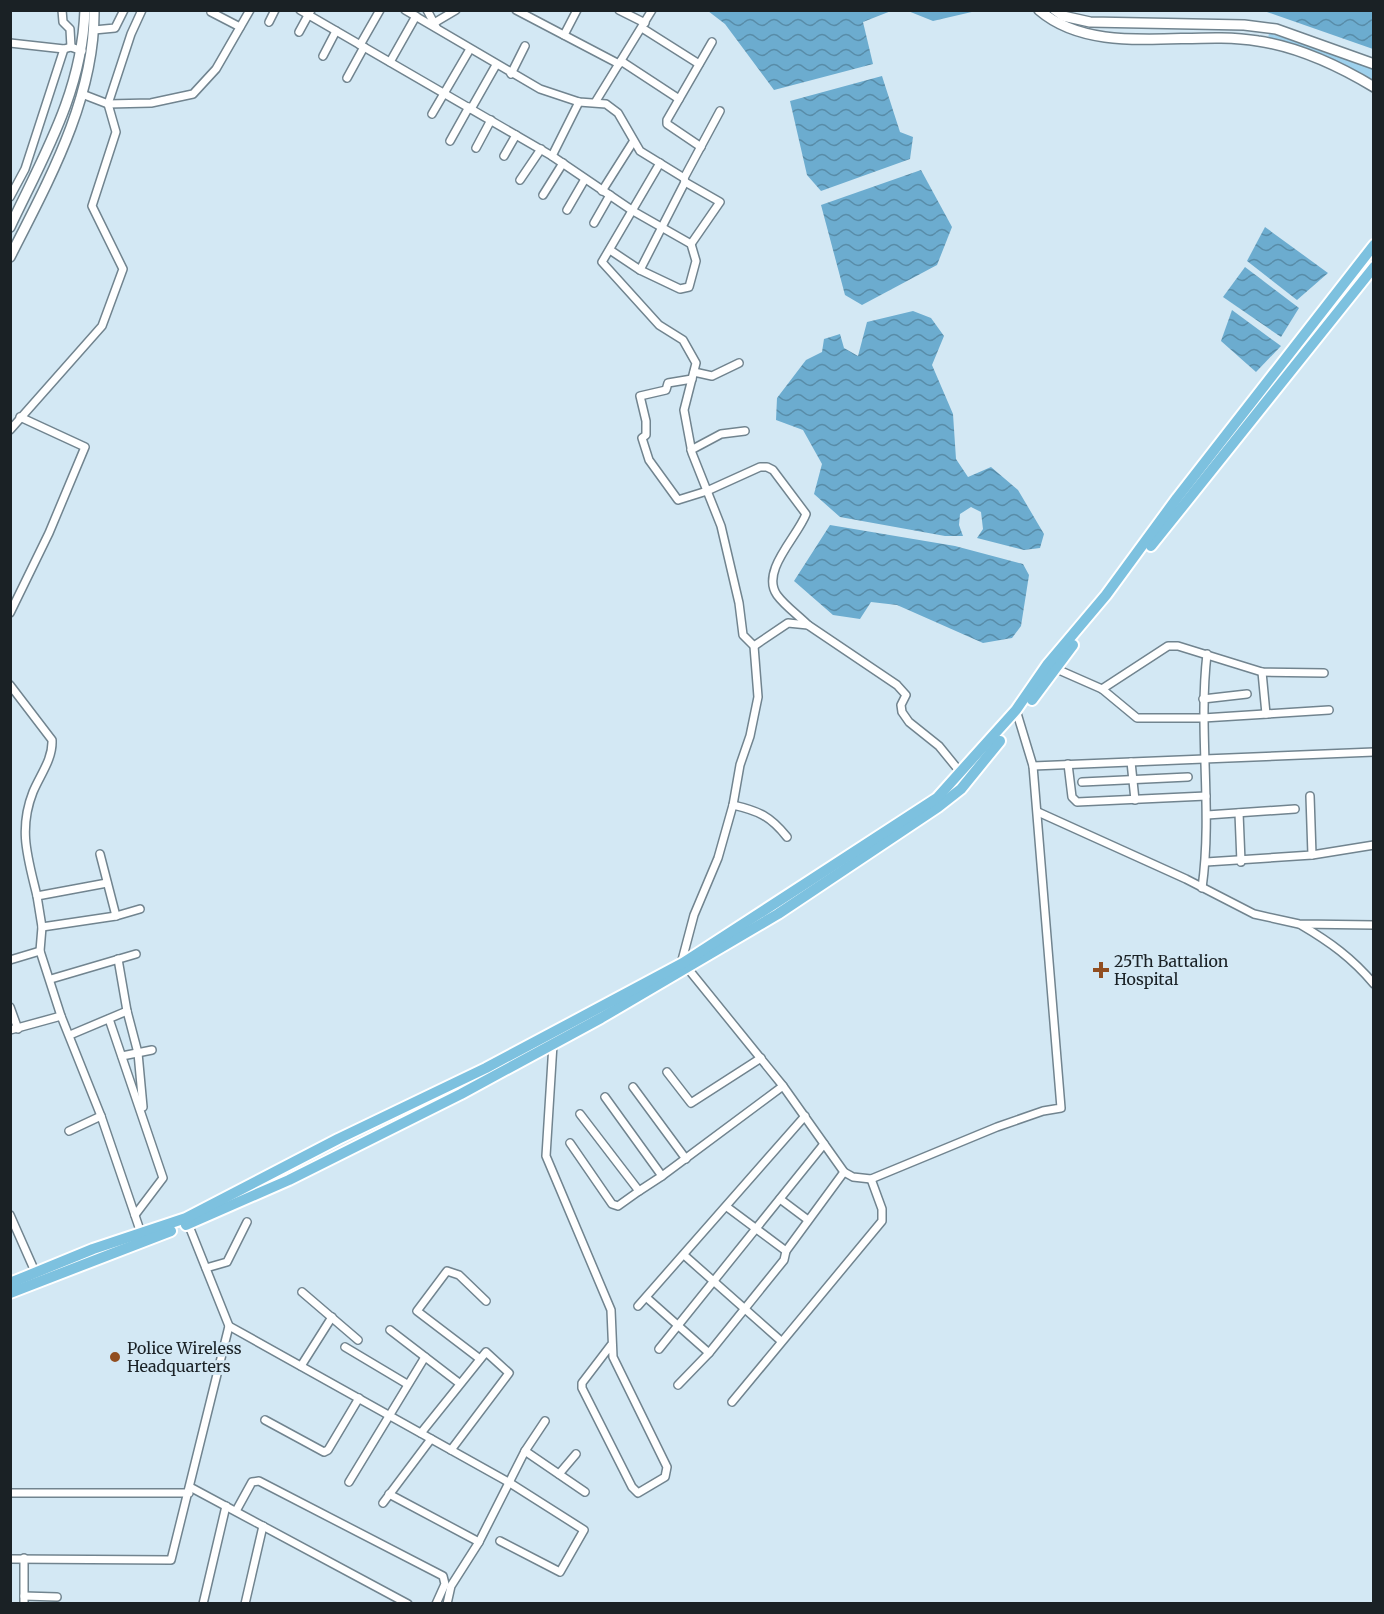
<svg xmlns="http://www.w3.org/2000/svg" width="1384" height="1614" viewBox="0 0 1384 1614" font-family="Merriweather,serif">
	<defs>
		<pattern id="water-waves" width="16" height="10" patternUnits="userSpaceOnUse" patternTransform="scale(1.5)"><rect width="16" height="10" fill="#6caccf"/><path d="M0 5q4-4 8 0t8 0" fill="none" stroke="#588ca8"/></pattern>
	</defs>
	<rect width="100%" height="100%" fill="#d3e8f4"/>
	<!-- grass -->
	<path fill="#9ed1ed" d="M1269,33l104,35v12l-19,-10 -86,-31z"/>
	<!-- water -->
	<g fill="url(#water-waves)">
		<path d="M708,11h183l-28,11 10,42 -99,26 -49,-66z"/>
		<path d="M908,11h68l-43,10z"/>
		<path d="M1264,11h109v38z"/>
		<path d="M882,76l18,56 13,5 -3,22 -89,32 -14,-16 -17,-74z"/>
		<path d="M921,170l31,57 -15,38 -75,40 -17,-10 -24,-90z"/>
		<path d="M1265,227l63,46 -31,27 -50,-39z"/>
		<path d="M1245,267l54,41 -18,29 -58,-40z"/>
		<path d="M1232,310l49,36 -25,26 -35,-31z"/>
		<path d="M913,311l18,7 13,18 -12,29 21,49 3,45 12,18 23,-10 27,23 26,44 -4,14 -16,2 -47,-12 6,-9 -2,-17 -10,-5 -11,7 -1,11 4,11h-18l-105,-19 -26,-23 8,-30 -19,-34 -27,-10 1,-22 29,-38 16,-8 2,-13 16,-5 4,14 14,8 9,-34z"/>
		<path d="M830,525l125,21 68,18 6,11 -8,51 -9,12 -29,5 -86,-38 -26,-3 -11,17 -27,-4 -39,-34z"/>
	</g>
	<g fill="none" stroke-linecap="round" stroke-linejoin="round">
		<!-- minor casing -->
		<g stroke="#71848f" stroke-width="10">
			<g id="minor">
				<path d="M62,10l1,12 7,7 1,18"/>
				<path d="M300,10l252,146 81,55 58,33 5,17 -7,26 -9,2 -40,-19 -30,-20"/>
				<path d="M405,10l135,79 39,13 27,2 12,9 22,38 44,27 1,4 35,20 -29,42"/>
				<path d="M427,10l9,17"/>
				<path d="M516,10l103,54"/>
				<path d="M619,10l26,13"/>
				<path d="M211,12l29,15"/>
				<path d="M269,22l6,-12"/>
				<path d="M434,23l22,-13"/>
				<path d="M642,28l57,36"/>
				<path d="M94,30l21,-2 9,-18"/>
				<path d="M299,32l12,-22"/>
				<path d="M564,35l13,-25"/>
				<path d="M10,43l54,6 7,-2 11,4"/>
				<path d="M360,45l20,-35"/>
				<path d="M323,56l13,-25"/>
				<path d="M621,61l58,38"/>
				<path d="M390,62l26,-46"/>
				<path d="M511,74l14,-28"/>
				<path d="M347,78l17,-31"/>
				<path d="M82,94l26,10 43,-1 42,-9 23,-25 34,-59"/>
				<path d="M596,101l56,-91"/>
				<path d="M471,109l25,-44"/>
				<path d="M432,114l38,-65"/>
				<path d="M450,141l19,-34"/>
				<path d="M701,147l-34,-23v-4l45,-78"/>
				<path d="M476,148l15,-28"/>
				<path d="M504,156l12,-21"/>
				<path d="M552,156l27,-54"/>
				<path d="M660,163l-58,99 57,63 24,15 13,23 -12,47 8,43 29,73 18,77 4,32 11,11 4,51 -8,39 -10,29 -7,40 -15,53 -24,57 -13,49"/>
				<path d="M684,178l36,-67"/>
				<path d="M520,180l21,-31"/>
				<path d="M602,191l31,-49"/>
				<path d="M543,195l20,-32"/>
				<path d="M10,197l15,-28 39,-120"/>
				<path d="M567,210l18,-31"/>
				<path d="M594,223l16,-28"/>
				<path d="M640,270l45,-88"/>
				<path d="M694,372l18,4 27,-13"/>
				<path d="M692,379l-24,4 -2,7 -26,6 6,25v14l-4,3 7,22 29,40 29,-9 53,-24h7l6,3 33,44c-8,22 -46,57 -29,81 8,11 21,20 31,30"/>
				<path d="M10,430l92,-104 21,-57 -31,-63 24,-74 -8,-28 23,-70 11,-24"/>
				<path d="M691,450l30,-16 24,-3"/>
				<path d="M10,613l39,-80 36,-86 -65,-30"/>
				<path d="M754,646l34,-23 20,2 89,60 9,10 -5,10 1,7 7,10 30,24 22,27"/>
				<path d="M1052,667l50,22 35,29h66l126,-8"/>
				<path d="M1262,672l4,42"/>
				<path d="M10,685l42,55c1,19 -12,35 -19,52 -15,38 -5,66 4,104"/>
				<path d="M1102,689l66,-43h10l84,26 62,1"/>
				<path d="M1203,699l44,-5"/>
				<path d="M1131,762l4,38"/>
				<path d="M1068,764l4,33 5,5 129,-6"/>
				<path d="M1033,766l341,-14"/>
				<path d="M1082,782l106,-5"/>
				<path d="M733,805c26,6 37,11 54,32"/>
				<path d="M1038,812l148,67 68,35 45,10 75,1"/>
				<path d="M1239,813l2,49"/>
				<path d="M1207,815l88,-6"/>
				<path d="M100,854l16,62"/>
				<path d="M1312,855l62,-10"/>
				<path d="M1206,862l106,-7 -2,-59"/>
				<path d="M107,883l-70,13 5,31 -2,24 21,65 40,100 41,120"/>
				<path d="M1202,888c11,-78 -4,-156 5,-234"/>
				<path d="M1301,925c29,17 51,33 73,59"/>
				<path d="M42,927l74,-11 24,-7"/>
				<path d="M118,959l9,52 11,42 5,54"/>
				<path d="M10,960l30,-9"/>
				<path d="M685,965l98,121 61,86 9,5 18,2 126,-52 46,-16 18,-3 -28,-342 -17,-56"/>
				<path d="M51,979l85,-25"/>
				<path d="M10,1007l8,22"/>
				<path d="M109,1019l54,159 -28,37"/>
				<path d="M10,1030l51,-14"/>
				<path d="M70,1035l57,-24"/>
				<path d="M553,1044l-7,112 65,154 2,47 54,110 -2,10 -27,16 -6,-6 -50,-99v-5l29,-38"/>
				<path d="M122,1056l30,-6"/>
				<path d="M667,1072l24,31 70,-45"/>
				<path d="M633,1087l53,72"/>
				<path d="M605,1097l57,79 121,-90"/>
				<path d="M580,1114l59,77 23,-15"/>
				<path d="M69,1131l32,-15"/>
				<path d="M570,1143l42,61 6,2 21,-15"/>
				<path d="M780,1199l28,21"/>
				<path d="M727,1207l59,44"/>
				<path d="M10,1215l27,61"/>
				<path d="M684,1255l97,86"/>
				<path d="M206,1268l21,-6 20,-40"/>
				<path d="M302,1292l56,48"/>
				<path d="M647,1298l62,55"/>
				<path d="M638,1306l167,-190"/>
				<path d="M229,1326l281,157 74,47 -24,42 -60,-31"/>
				<path d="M390,1330l69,53"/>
				<path d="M345,1347l62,37"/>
				<path d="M659,1349l165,-205"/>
				<path d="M480,1359l-63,-48 30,-40 12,4 27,26"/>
				<path d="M301,1366l31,-49"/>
				<path d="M678,1385l31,-32 75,-93 2,-9 58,-79"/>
				<path d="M732,1402l150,-181v-12l-11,-30"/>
				<path d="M265,1420l59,32 4,-2 31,-52"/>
				<path d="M421,1433l65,-81 23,21 -58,77"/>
				<path d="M525,1451l60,41"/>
				<path d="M559,1474l17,-20"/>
				<path d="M349,1482l76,-125"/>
				<path d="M190,1487l218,117"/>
				<path d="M10,1493h179"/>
				<path d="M389,1494l90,48"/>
				<path d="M383,1503l48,-64"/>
				<path d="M236,1511l16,-29 7,-1 184,95 2,8 -9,20"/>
				<path d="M24,1558v46"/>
				<path d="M10,1559l161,1 58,-234 -42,-105"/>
				<path d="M24,1596l33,1"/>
				<path d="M203,1604l23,-98"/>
				<path d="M245,1604l18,-78"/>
				<path d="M447,1604l4,-18 28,-44 46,-91 20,-30"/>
			</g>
		</g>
		<!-- secondary casing -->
		<g stroke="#71848f" stroke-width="12">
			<g id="secondary">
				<path d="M1039,10c57,49 152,19 219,31 40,6 81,25 116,46"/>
				<path d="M1055,10l8,6 27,6 154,3 32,4 98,35"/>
				<path d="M10,227c34,-72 72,-135 75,-217"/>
				<path d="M10,257c39,-77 85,-159 84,-247"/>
			</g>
		</g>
		<!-- primary casing -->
		<g stroke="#fff" stroke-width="14">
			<g id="primary">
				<path d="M1151,546l223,-279"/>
				<path d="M1032,700l41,-55"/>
				<path d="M186,1225l103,-45 172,-86 140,-76 177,-104 160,-107 23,-18 39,-48"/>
				<path d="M10,1283l83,-34 93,-31 152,-79 148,-71 197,-105 254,-165 79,-88 31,-45 59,-70 71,-97 197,-253"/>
				<path d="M10,1293l161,-62"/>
			</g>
		</g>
		<!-- minor -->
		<use href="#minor" stroke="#fff" stroke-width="7"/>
		<!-- secondary -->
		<use href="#secondary" stroke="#fff" stroke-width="9"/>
		<!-- primary -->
		<use href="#primary" stroke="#7dc1df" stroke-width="10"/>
	</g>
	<!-- markers -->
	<g fill="#914e20" stroke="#d3e8f4" stroke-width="2">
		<path d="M1098 961h6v6h6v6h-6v6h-6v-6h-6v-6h6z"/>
		<circle cx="115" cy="1357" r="6"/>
	</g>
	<g text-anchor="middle" stroke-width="6" stroke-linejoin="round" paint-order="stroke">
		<!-- poi labels -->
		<g font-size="16" fill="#1a2125" stroke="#d3e8f4" text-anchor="start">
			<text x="1114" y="967">25Th Battalion<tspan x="1114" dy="18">Hospital</tspan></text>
			<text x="127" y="1354">Police Wireless<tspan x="127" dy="18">Headquarters</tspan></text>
		</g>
	</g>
	<!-- border -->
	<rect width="1384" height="1614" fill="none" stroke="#1a2125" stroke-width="24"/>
</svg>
